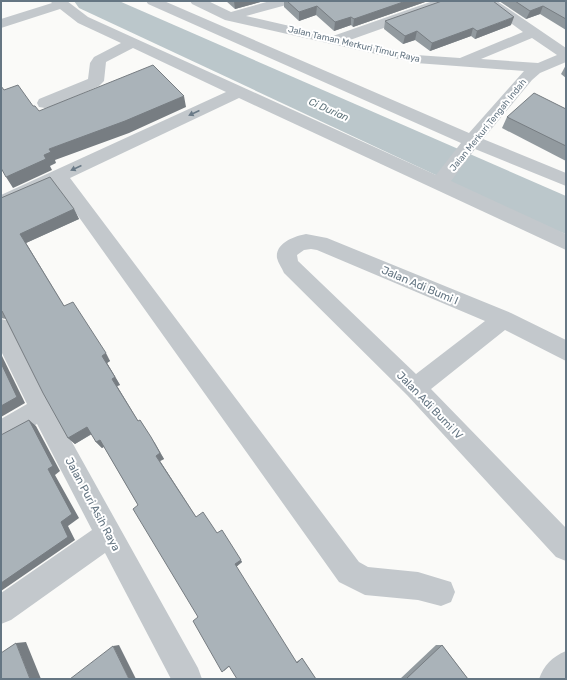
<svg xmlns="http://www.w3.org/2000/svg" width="567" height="680" viewBox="0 0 567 680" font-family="Rubik,sans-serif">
	<rect width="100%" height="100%" fill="#fafaf8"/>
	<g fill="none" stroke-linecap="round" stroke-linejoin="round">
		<!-- river -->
		<path fill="#bbc7cb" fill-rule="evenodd" d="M74,1h45l447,195v38l-17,-6 -470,-220z"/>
		<!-- street -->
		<g fill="#c3c8cc" fill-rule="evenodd">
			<path d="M50,1h17l21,16 348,158 25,-32 -313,-139 -2,-3h18l305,132 55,-62 -108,-8 -191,-43 -33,-16 -2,-3h18l23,11 39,-11h22l-2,3 -44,12 87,20 100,-35h20l-2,3 -101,36 66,15 44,3 63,-26 -42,-31h16l69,47v14l-26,11 -8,7 -49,59 83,34v13l-91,-37 -24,32 115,53v16l-327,-152 -169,80 289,384 9,5 50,5 33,10 4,10 -4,10 -10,4 -23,-6 -53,-5 -26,-13 -283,-397 -55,25v-15l225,-103 -93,-44 -27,14 -2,19 -5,5 -48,21 -6,1 -6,-1 -2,-4 2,-4 49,-20 2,-16 4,-6 27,-14 -43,-20 -18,-14 -59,19v-9l51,-16zM532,38l25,17 -19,8 -57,-4z"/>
			<path d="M306,234l21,4 184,75 55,27v21l-61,-31 -74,59 135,139v33l-10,-4 -149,-162 -123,-122c-2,-5 -6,-10 -7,-15 -2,-15 18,-22 29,-24zM311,249l6,1 168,71 -69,53 -118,-113 -1,-6 7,-5z"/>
			<path d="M1,319l8,2 40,80 149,267 4,11h-31l-66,-126 -94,67 -10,4v-31l91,-63 -55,-106 -36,20v-25l26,-15 -26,-53z"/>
			<path d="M566,651v28h-27c5,-14 13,-22 27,-28z"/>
		</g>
	</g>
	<!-- wall -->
	<g fill="#929a9f">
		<path d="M226,1h38l-29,8z"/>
		<path d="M284,1h144l-75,26 -2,-2 -17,6 -18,-16 -17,6 -15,-14z"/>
		<path d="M499,1h67v29l-26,-16 -14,5z"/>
		<path d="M385,21l126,4 -36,14 -4,-3 -41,15 -15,-11 -12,4 -19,-15z"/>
		<path d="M566,65v13l-5,-4z"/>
		<path d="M566,109v52l-64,-33 5,-11z"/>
		<path d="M1,198l73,11 5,10 -53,24 38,63 46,55 -3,2 13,22 -3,1 21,35 17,22 9,16 -4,2 36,56 21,16 25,29 -6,5 60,95 6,-4 14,21 -86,-13 -6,5 -26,-54 -60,-112 -34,-58 -2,1 -6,-6 -4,-8 -17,10 -7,-6 -62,-119 -5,-1z"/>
		<path d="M436,645h6l26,34h-68z"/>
	</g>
	<!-- shaded-wall -->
	<g fill="#777d82">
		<path d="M234,1h30l-29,8z"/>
		<path d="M406,1h22l-75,26 1,-8z"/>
		<path d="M317,6l-1,9 -17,6v-9z"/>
		<path d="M543,6l-3,8 -14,5 4,-8z"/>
		<path d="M351,17v8l-17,6 1,-9z"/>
		<path d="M514,17l-3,8 -36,14 2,-8z"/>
		<path d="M473,28l-2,8 -41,15 2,-8z"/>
		<path d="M417,31l-2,9 -12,4 2,-8z"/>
		<path d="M184,96l2,11 -57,26 -74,27 1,3 -6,3 2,4 -39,18 -7,-11 38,-22 5,-6z"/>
		<path d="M74,209l5,10 -53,24 44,72 -50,-81z"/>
		<path d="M106,353l4,8 -3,2 13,22 -3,1 25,41 -30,-48 -10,-23z"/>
		<path d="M1,354l24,49 -24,14z"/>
		<path d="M29,420l7,6 24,45 -5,4 24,43 -11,8 7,14 -74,51v-8l60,-61 -13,-53z"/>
		<path d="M140,420l24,39 -4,2 39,60 -43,-65z"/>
		<path d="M87,427l6,6 -18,11 -7,-6z"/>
		<path d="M100,440l5,6 -3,2 -6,-6z"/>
		<path d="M241,560l1,2 -6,5 -1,-3z"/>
		<path d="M26,642l15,37h-11l-14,-36z"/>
		<path d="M119,645l17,34h-7l-16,-33z"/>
	</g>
	<!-- building -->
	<g fill="#aab3b9" stroke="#777d82">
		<path d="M287,1h119l-52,18 -3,-2 -16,5 -18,-16 -18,6z"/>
		<path d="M442,1h51l21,16 -37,14 -4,-3 -41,15 -15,-12 -12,5 -20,-15z"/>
		<path d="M515,1h51v18l-23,-13 -13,5z"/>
		<path d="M153,65l31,31 -59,25 -76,28 2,3 -7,3 2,4 -40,18 -5,-9v-82l3,4 14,-5 15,21h2l4,5z"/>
		<path d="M534,93l32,16v37l-59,-29z"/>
		<path d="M50,177l24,32 -54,25 44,72 9,-4 33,51 -4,3 13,21 -3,2 26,42 2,-1 11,17 9,16 -4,3 40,61 7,-5 14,21 5,-3 19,30 -6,4 62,99 5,-5 14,21h-79l-8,-13 -7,6 -29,-51 5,-4 -65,-108 5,-4 -38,-65 -4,2 -9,-15 -19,11 -25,-45 -41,-82h-1v-113z"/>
		<path d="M1,363l16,34 -16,9z"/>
		<path d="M29,420l24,46 -5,3 24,45 -11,8 7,15 -67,46v-148z"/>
		<path d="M16,643l14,36h-29v-26z"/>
		<path d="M442,645l26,34h-62z"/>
		<path d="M113,646l16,33h-59z"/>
	</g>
	<!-- one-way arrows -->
	<defs><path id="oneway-solid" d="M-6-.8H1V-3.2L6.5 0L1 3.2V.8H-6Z"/></defs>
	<g fill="#6a7a87">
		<use href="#oneway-solid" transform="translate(194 113) rotate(155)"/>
		<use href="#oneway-solid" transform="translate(76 168) rotate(155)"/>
	</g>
	<g text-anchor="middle" stroke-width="4" stroke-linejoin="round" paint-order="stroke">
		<!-- far-street labels -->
		<g font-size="9" fill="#657683" stroke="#fff">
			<text transform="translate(354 44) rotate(13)" y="3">Jalan Taman Merkuri Timur Raya</text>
			<text transform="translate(488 125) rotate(-51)" y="3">Jalan Merkuri Tengah Indah</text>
		</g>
		<!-- far-water labels -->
		<g font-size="10" font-style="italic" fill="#60757c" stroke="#fff">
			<text transform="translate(329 109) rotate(24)" y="4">Ci Durian</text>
		</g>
		<!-- street labels -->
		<g font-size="11" fill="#657683" stroke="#fff">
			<text transform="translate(420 285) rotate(23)" y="4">Jalan Adi Bumi I</text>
			<text transform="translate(430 405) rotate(46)" y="4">Jalan Adi Bumi IV</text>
			<text transform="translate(93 504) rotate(62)" y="4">Jalan Puri Asih Raya</text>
		</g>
	</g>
	<!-- border -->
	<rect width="567" height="680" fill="none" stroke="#657683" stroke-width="4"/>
</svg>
